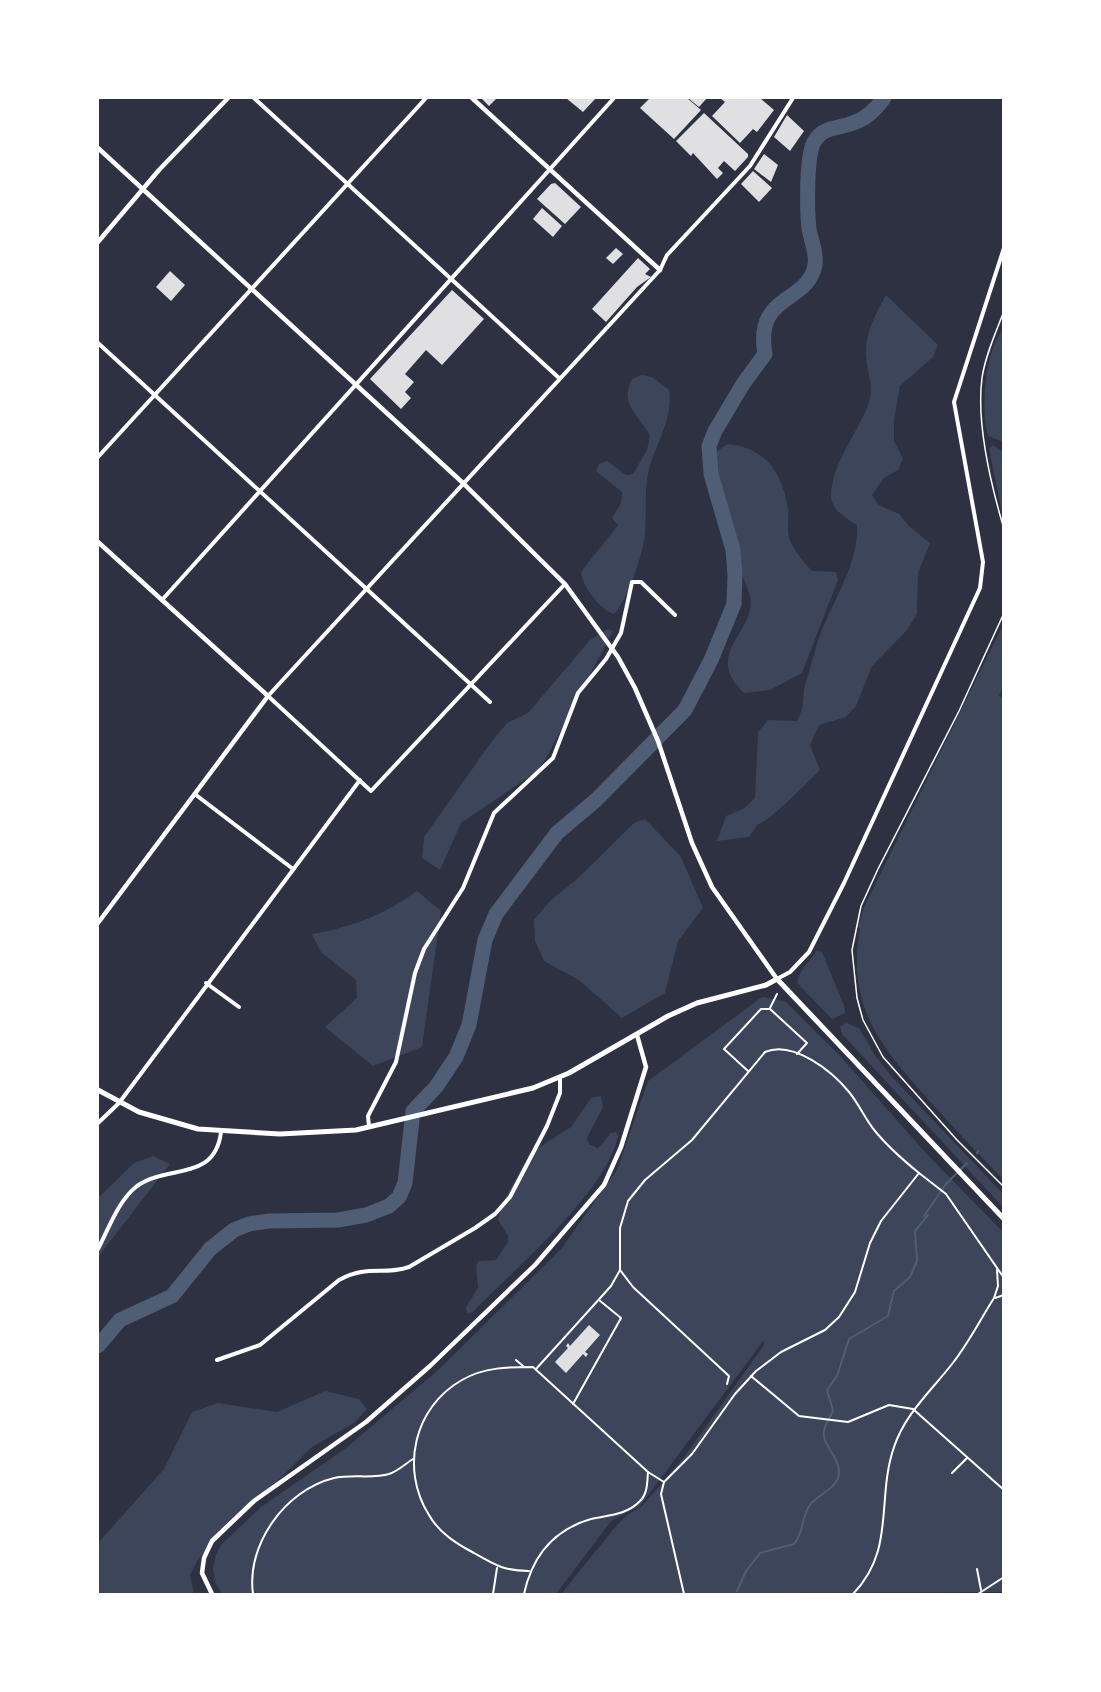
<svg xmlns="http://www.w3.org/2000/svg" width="1101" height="1692" viewBox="0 0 1101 1692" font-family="Ubuntu,sans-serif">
	<rect width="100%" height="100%" fill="#2d3142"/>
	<!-- green -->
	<g fill="#3c4559">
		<path d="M886,295l52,50 -5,12 -33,29 -6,34v21l9,18 -5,11 -14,8 -12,17 7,10 20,9 10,12 21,17 -12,30 -1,41 -10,16 -35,36 -16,40 -10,11 -27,8 -9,20 10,25c-10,10 -52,53 -62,54l-9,13 -32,4 9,-25 17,-7 12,-11 3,-66 10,-12 29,1c9,-17 4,-23 9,-39 6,-19 10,-39 18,-57 13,-30 35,-66 33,-100 -11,-7 -26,-15 -26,-30 1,-32 26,-61 37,-90 7,-18 -1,-30 -2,-49 -2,-21 10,-43 20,-61z"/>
		<path d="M1003,330l1,69 -3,1 2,3 1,39 -16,-6c-7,-26 -4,-85 15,-106z"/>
		<path d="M642,375l10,2 17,13c5,28 -15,56 -21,84 -4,20 -1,39 -3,59 -1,19 -18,68 -31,81 -14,-4 -32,-28 -33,-42l37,-47 -6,-7 9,-15 1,-11 -26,-21 3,-7 8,-3 19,14 7,-1 14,-24 3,-15c-12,-20 -31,-32 -18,-56z"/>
		<path d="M728,444c38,4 54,28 60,65 1,9 -1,19 1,28 4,13 14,24 23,34l24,1 2,8 -36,93 -32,17 -26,3c-44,-42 17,-62 5,-100 -9,-27 -47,-117 -32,-141 2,-3 8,-6 11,-8z"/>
		<path d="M993,445l10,7v65l-14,-68z"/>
		<path d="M1003,625v61l-4,10 5,3 -1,480c-26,-26 -51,-53 -75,-80 -48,-53 -82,-94 -68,-170l-2,-2 6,-20z"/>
		<path d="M608,629l5,2 -68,129 -9,12 -75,51 -21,47 -18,-12 2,-21 68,-96 15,-18 21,-10 62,-73z"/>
		<path d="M645,819l36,38 22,51 -25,33 -13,52 -43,25 -43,-38 -35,-19 -9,-20 -1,-21 17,-20 25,-20 58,-57z"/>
		<path d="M417,891l24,20 -19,136 -49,19 -48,-39 32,-29 -1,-18 -35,-28 -9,-18c40,-7 72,-19 105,-43z"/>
		<path d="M817,951l5,1 23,56v5l-13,6 -34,-35c-2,-10 12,-24 19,-33z"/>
		<path d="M762,997l23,4 58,58 81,92 79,81 1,360 -443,2 55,-68 11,-11 15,-9 43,-50 79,-111v-5l-124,166 -29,15 -55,73h-334l-7,-12 -2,-13 3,-15 6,-10 39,-37 85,-59 90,-76 125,-123 56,-79 31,-89z"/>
		<path d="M846,1023l13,5 17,29 16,20 111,117v13l-161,-173 -2,-7z"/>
		<path d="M601,1096l2,11 -16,31 2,6 9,4 13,-15 5,-1 2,4c-11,56 -105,134 -145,176l-6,1 -1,-6 12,-19 -2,-23 3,-4 17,-1 12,-18v-6l-10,-16 4,-16 28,-51 41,-26 20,-29z"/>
		<path d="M153,1156l17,8 -72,93v-59l36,-35z"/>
		<path d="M325,1391l34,8 8,10 -13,14 -42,24 -113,111 -9,17 4,19h-96v-51l66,-74 28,-57 26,-9 59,9z"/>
	</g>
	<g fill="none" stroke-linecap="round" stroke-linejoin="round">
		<!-- stream -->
		<g stroke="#4f5d75" stroke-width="2">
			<path d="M977,1153l1,-2"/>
			<path d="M924,1216l22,-32 21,-21"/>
			<path d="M737,1591l9,-20 14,-18 34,-9c10,-11 7,-27 16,-39 9,-12 29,-16 29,-34 0,-15 -17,-25 -15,-40 1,-8 7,-13 9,-21l-6,-20 10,-14 12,-37 39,-23 6,-25 16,-14 7,-16 -2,-30 13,-16"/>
		</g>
		<!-- river -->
		<path stroke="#4f5d75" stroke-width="15" d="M98,1346l22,-26 52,-24 38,-47 24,-19 15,-6 20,-3 69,-1 28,-5 23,-9 10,-9 6,-14 8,-72 23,-24 20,-30 13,-32 16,-85 11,-26 61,-81 39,-33 89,-90 26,-50 23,-56 1,-29 -2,-25 -22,-76 -2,-28 6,-15 28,-47 22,-30c-11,-61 43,-50 50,-89 2,-12 -4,-25 -6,-36 -2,-18 -3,-72 5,-87 9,-16 24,-13 39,-19 13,-4 23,-14 31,-25"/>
	</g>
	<!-- building -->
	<g fill="#e0e0e3">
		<path d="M481,98h16l-8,8z"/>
		<path d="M566,98h30l-13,14z"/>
		<path d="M650,98h37l14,12 -27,29 -34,-31z"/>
		<path d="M688,98h19l-8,9z"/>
		<path d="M720,98h40l14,12 -17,22 -4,-3 -13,14 -28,-27 13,-14z"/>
		<path d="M704,113l44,41v3l-13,14 -11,-10 -6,7 5,5 -6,6 -24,-26 -2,3 -15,-15z"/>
		<path d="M787,115l17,16 -14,20 -16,-14z"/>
		<path d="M764,154l14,11 -7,17 -17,-13z"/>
		<path d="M753,171l19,17 -13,14 -18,-18z"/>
		<path d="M555,183l26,24 -16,17 -28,-25 14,-15z"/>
		<path d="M542,208l20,18 -9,11 -20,-18z"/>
		<path d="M616,248l7,6 -10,10 -7,-6z"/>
		<path d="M638,258l12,11 -5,5 6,3 -14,10 -31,35 -14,-13z"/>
		<path d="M170,271l15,14 -14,16 -15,-14z"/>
		<path d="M452,290l32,29 -42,46 -16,-15 -21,24 9,8 -9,10 6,6 -10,11 -31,-30z"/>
		<path d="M589,1325l11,10 -15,17 3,2 -2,3 -3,-3 -17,19 -11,-11 13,-14 -2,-2 2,-3 2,3z"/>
	</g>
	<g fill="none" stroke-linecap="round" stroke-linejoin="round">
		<!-- service -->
		<g stroke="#fff" stroke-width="1.5">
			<path d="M1004,311c-8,21 -19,45 -22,67 -6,46 9,107 22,151"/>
			<path d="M1004,613l-45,98 -81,158 -17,37 -9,44 5,48 6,22 20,37 74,83 47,47"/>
		</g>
		<!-- pedestrian -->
		<g stroke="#fff" stroke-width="2">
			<path d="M770,1008l7,-14"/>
			<path d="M748,1071l-24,-22 37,-40h9l37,34 -10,11"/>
			<path d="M620,1270l13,17 96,89 -2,8"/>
			<path d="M995,1298l9,-3"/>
			<path d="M516,1360l7,6"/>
			<path d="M536,1369l75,-83 9,-16v-42l8,-27 17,-21 47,-40 73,-88c28,-12 67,19 84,40 10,12 16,27 26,39 13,16 28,29 44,42"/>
			<path d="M751,1376l48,40 49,6 41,-17 24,4 91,81"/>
			<path d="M573,1404l48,-86 -22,-18"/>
			<path d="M648,1472l16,10"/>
			<path d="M952,1473l15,-15"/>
			<path d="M977,1569l4,21"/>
			<path d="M253,1594c-7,-49 32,-104 81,-116 17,-4 40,1 55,-4 9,-3 16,-10 24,-15"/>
			<path d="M493,1594l4,-26"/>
			<path d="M524,1594c8,-37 29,-64 67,-75 17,-4 35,-4 48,-17 9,-8 8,-19 9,-30l-115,-105c-24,0 -49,0 -71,13 -48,27 -62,89 -33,135 10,18 28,29 45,38 21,12 30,18 55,18"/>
			<path d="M684,1594l-23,-100 3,-12 28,-28 43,-60 21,-23 25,-19 44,-22 14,-13 16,-25 15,-49 11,-22 38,-48 27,21 58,84"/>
			<path d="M853,1594c43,-44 23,-95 41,-147 11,-33 37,-56 58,-83 16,-20 28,-44 42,-66l4,-12 -1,-16"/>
			<path d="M978,1594l26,-17"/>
		</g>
		<!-- minor -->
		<g stroke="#fff" stroke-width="4">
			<path d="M254,98l305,280"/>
			<path d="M98,343l392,359"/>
			<path d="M98,457l328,-359"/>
			<path d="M565,584l-194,207 -103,-95 392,-426 7,-15 83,-89 43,-68"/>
			<path d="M162,600l452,-502"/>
			<path d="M196,795l97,74"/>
			<path d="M777,979l13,-7 19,-20 35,-69 136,-295 3,-26 -29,-160 50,-154"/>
			<path d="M206,983l33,24"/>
			<path d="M98,1123l21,-20 241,-323"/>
			<path d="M369,1127l-1,-11 28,-54 19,-89 9,-24 39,-61 31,-75 59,-55 25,-65 28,-34 15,-26 11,-51h9l34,33"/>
			<path d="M98,1249c11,-21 20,-48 39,-63 31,-22 78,-4 84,-54"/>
			<path d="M217,1360l43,-15 79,-65c29,-16 45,-4 70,-13l66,-39 20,-14 15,-17 37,-71 13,-33v-16"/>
		</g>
		<!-- tertiary -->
		<g stroke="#fff" stroke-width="4.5">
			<path d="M472,98l188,172"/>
			<path d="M98,148l365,335 102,101 53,73 17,31 23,53 34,102 20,44 65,92"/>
			<path d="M98,242l61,-72 69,-72"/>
			<path d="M98,542l170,154 -170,227"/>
			<path d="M212,1594l-10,-21 2,-15 8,-17 42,-40 112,-79 64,-56 105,-101 69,-80 17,-38 25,-80 -9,-32"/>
		</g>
		<!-- primary -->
		<path stroke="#fff" stroke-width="5" d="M98,1090l41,22 59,17 82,5 76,-4 177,-42 36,-15 99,-57 29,-13 69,-18 11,-6 227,240"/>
	</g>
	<!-- border -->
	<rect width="1101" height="1692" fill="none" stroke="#ffffff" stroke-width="198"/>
</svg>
